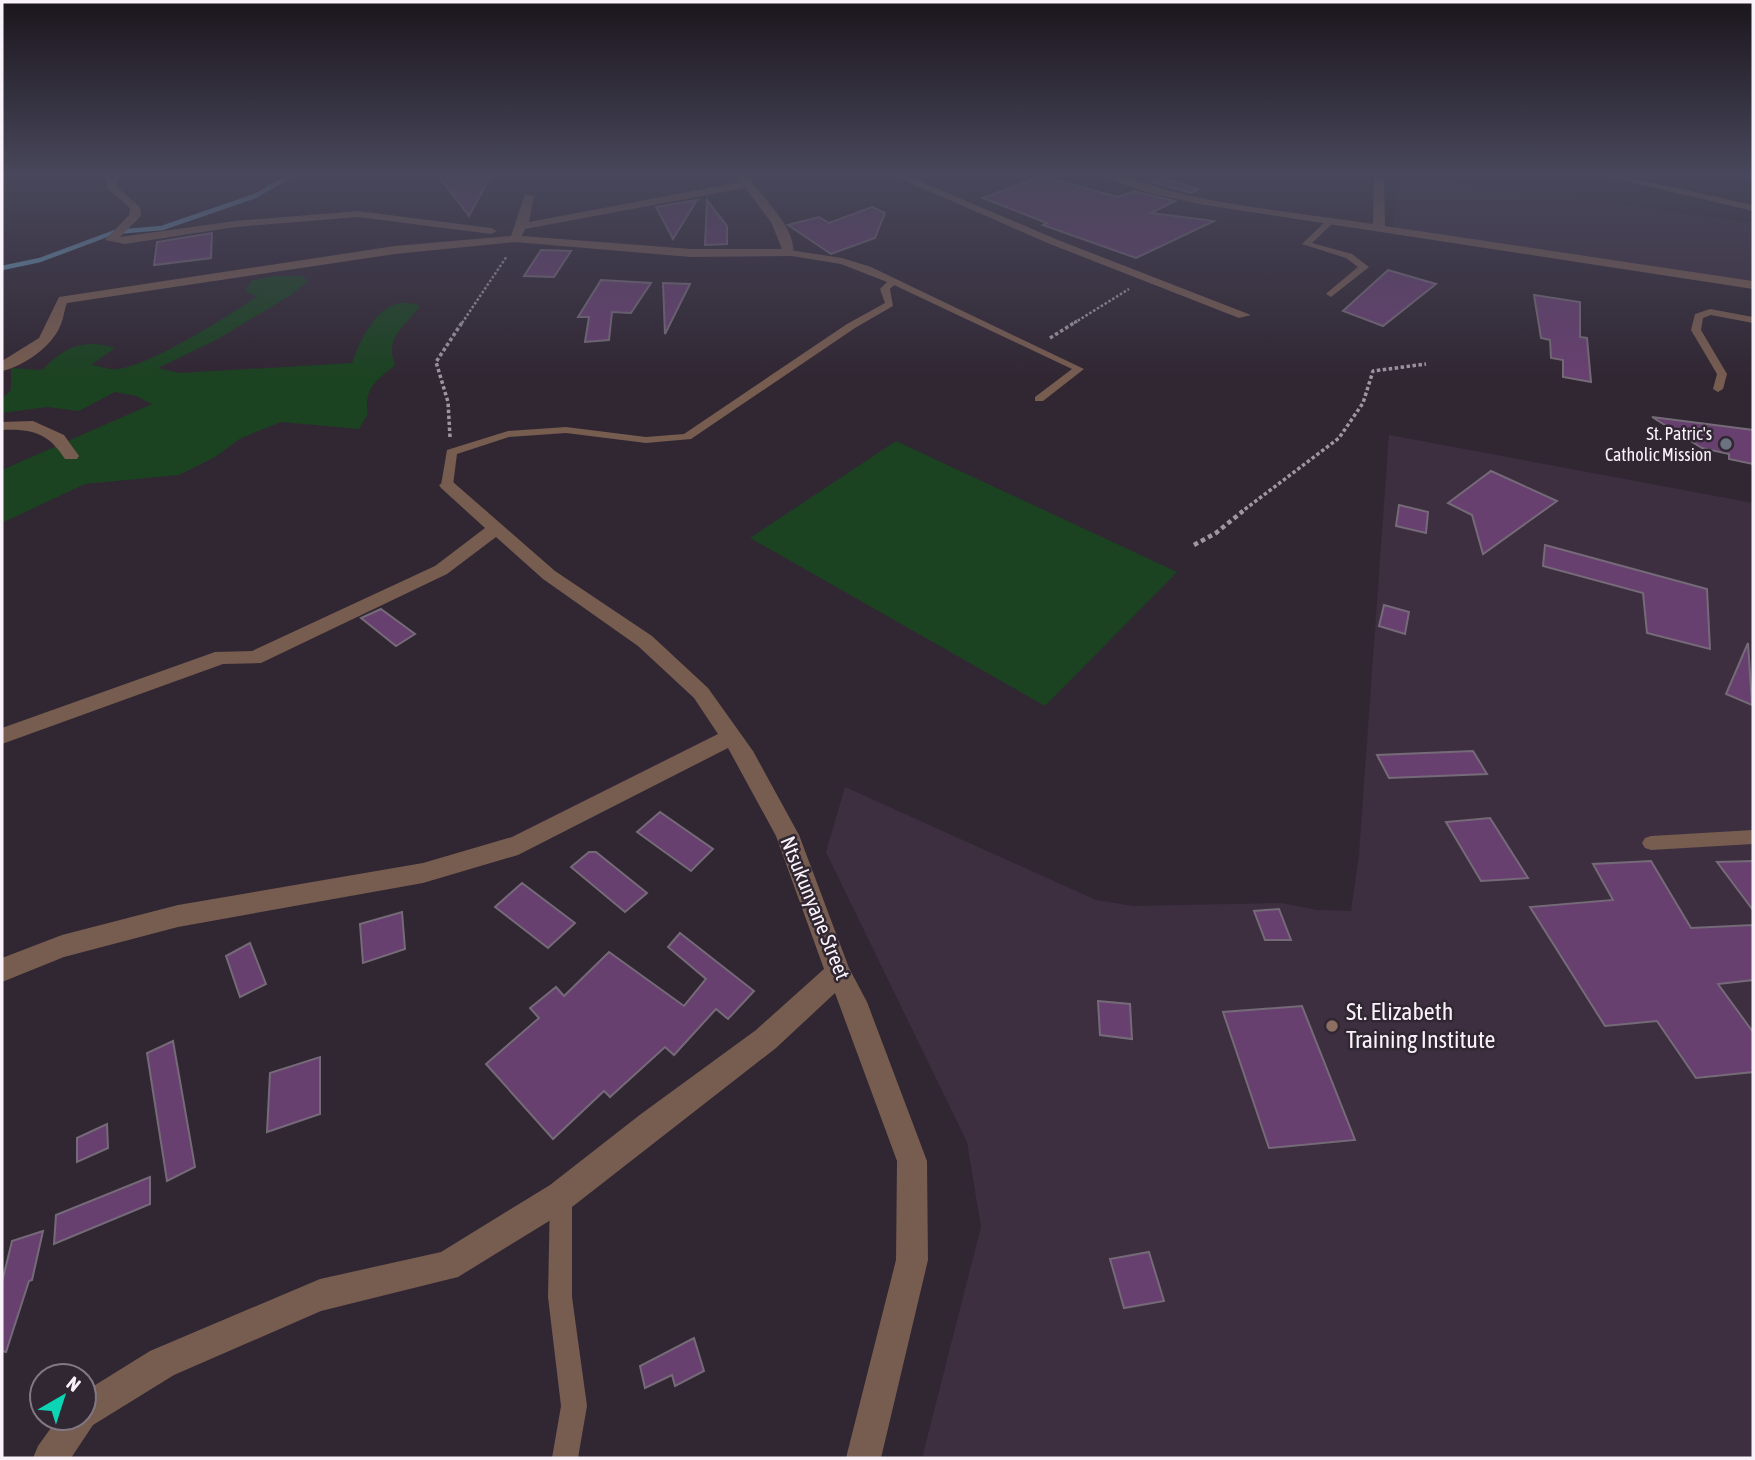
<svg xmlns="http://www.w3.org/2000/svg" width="1755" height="1460" viewBox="0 0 1755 1460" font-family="'Asap Condensed',sans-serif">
	<rect width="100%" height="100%" fill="#312733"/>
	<!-- built -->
	<g fill="#3d2f40">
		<path d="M1400,175l353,48v58l-360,-52z"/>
		<path d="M1389,435l364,68v955h-831l59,-231 -14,-85 -141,-290 19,-65 251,113 37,6 148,-3 36,7 34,1 8,-56z"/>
	</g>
	<!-- green -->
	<g fill="#1b4221">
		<path d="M273,276h29l6,5 -17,14 -75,45 -58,28 21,5 173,-10c10,-28 31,-73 68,-57 -15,21 -36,31 -25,59 -18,15 -32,24 -27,49l-9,15 -78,-7 -40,16 -26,19 -36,18 -94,9 -83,39v-53l150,-66 -16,-8 -21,-4 -36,19 -32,-4 -45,6v-15l9,-8v-22l31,2c22,-23 41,-32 73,-22l-24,17c8,1 19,5 27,4 34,-4 110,-53 140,-73l-13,-4 6,-11z"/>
		<path d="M896,441l281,131 -132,134 -295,-168z"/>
	</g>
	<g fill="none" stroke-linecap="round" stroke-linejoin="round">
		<!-- stream -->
		<path stroke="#6694b0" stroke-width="4.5" d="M2,268l38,-8 75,-28 47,-4 93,-32 38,-22"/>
	</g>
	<!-- building -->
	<g fill="#684070" stroke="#756a77" stroke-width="2">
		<path d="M437,174h55l-23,42z"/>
		<path d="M1041,176l77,21 16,-6 41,10 -24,12 63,8 -78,37 -93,-33 4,-2 -64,-25z"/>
		<path d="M1161,178l38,11 -8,4 -39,-11z"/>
		<path d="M697,200l-24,39 -17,-32z"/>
		<path d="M707,200l20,26v18l-22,1z"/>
		<path d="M872,207l13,6 -10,25 -44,16 -43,-29 31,-8 10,6z"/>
		<path d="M212,233l-1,25 -57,7 3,-23z"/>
		<path d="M541,250l30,1 -17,26 -30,-1z"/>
		<path d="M1388,270l48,14 -53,42 -40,-15z"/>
		<path d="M601,280l50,3 -20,30 -19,-1 -3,28 -24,2 4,-25h-11z"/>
		<path d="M663,283l27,1 -25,50z"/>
		<path d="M1534,295l46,7v35l7,1 4,44 -28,-5v-17l-12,-2 -1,-18 -9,-2z"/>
		<path d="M1652,417l101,13v34l-24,-5v-5l-27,-6z"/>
		<path d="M1491,471l66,30 -74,53 -11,-39 -24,-12z"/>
		<path d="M1399,505l29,7 -2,21 -30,-7z"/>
		<path d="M1545,545l162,44 3,60 -63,-16 -4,-40 -100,-27z"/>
		<path d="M1384,605l25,7 -4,22 -26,-8z"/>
		<path d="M381,609l34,25 -19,12 -35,-28z"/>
		<path d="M1748,643l4,62 -26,-11z"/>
		<path d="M1473,751l14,23 -98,4 -12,-23z"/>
		<path d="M660,812l53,37 -22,22 -54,-39z"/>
		<path d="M1490,818l38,60 -47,3 -35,-59z"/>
		<path d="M589,852h7l51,41 -22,19 -54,-45z"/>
		<path d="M1651,861l40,67 62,-3v55l-35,4 35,48v40l-57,6 -39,-57 -52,5 -75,-119 83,-7 -20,-36z"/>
		<path d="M1753,861v49l-36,-48z"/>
		<path d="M522,883l53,40 -27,25 -53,-41z"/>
		<path d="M1279,909l12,31h-26l-11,-29z"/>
		<path d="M402,912l3,37 -42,14 -3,-39z"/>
		<path d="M680,933l74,58 -26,28 -12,-10 -42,46 -9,-8 -55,50 -6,-6 -51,48 -67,-75 53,-46 -9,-10 26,-21 8,9 45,-44 75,54 22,-27 -38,-32z"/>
		<path d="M250,943l16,41 -26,13 -14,-41z"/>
		<path d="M1098,1001l32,3 2,35 -32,-4z"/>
		<path d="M1302,1006l53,134 -86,8 -46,-136z"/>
		<path d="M173,1041l22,126 -28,14 -20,-128z"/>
		<path d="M320,1057v57l-53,18 3,-59z"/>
		<path d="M107,1124l1,24 -31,14v-24z"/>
		<path d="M150,1177v27l-96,40 2,-29z"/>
		<path d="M43,1231l-11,49 -3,1 -23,71 -4,-1v-69l10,-41z"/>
		<path d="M1149,1252l15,49 -40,7 -14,-49z"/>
		<path d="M694,1338l10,33 -29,15 -3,-11 -27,13 -5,-22z"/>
	</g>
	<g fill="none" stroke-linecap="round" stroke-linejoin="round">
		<!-- path-far2 -->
		<g stroke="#9e96a0" stroke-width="2.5" stroke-dasharray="2.5 2" stroke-linecap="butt">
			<path d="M462,323l45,-67"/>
			<path d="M1074,323l55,-34"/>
		</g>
		<!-- path-far1 -->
		<g stroke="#9e96a0" stroke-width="3.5" stroke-dasharray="3.5 2.5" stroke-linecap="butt">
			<path d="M1050,338l27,-17"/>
			<path d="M450,437l-2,-35 -12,-40 27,-41"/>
			<path d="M1240,513l99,-75 24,-35 10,-32 53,-7"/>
		</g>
		<!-- path -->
		<path stroke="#9e96a0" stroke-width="4.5" stroke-dasharray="4.5 3.5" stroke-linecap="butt" d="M1194,545l22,-12 27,-22"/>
		<!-- lane -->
		<g fill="#775c50" fill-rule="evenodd">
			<path d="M1327,220l7,2 -22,21 40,11 17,13 -38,30 -5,-3 2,-2 30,-25 -12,-9 -44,-14z"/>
			<path d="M789,250l53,8 29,9 213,102 -41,32h-8v-4l37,-28 -178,-84 -4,4 3,17 -38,22 -164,111 -45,4 -80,-10 -57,4 -52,17 -4,31 -6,4 -6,-4 6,-35 61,-19 58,-4 80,10 38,-3 163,-110 38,-21 -5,-14 7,-7 -46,-18 -55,-9v-4z"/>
			<path d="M1710,309l43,8v6l-42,-8 -8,3 -2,12 26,44 -4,15 -5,3 -5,-3 4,-15 -26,-44 4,-16z"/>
			<path d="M1753,830v14l-102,6 -6,-2 -3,-5 3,-5 6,-2z"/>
			<path d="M561,1185l8,3 3,8v101l15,109 -9,52h-26l9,-52 -13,-109 2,-101 3,-8z"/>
		</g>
		<!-- street -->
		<g fill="#775c50" fill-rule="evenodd">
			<path d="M107,174h10v13l23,20 1,9 -21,21 115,-16 123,-10 133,17 6,3 -6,3 -133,-17 -123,10 -110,17 -20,-4 24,-25 1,-7 -23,-20z"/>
			<path d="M738,174h11l-2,2c15,21 51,53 46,80l-102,1 -176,-15 -120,12 -328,49c-3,7 -3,14 -6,21 -8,22 -37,42 -59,47v-10l37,-23 20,-41 336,-51 116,-10 14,-42 9,2 -5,26 212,-40zM745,188l26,34 11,27h-91l-169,-13 3,-7z"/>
			<path d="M890,174h13l155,66 193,75 -12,3 -189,-74z"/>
			<path d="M1097,174c25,-1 71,18 99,23 59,12 119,18 177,27l1,-50h10l1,52 368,55v8l-554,-85 -54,-12z"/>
			<path d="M1596,174h18l139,31v6z"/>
			<path d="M33,421l31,14 15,21 -2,3h-12c-17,-26 -32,-30 -63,-29v-8z"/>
			<path d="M447,480l6,2 102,89 97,65 56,52 45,63 46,84 50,133 18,34 60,159 1,99 -47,198h-35l50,-198 1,-99 -62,-168 -59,55 -204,159 -114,70 -137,34 -147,64 -81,50 -22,33h-38l5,-12 20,-28h26v-26l66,-41 170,-72 121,-27 109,-67 91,-71 115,-84 68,-61 -48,-133 -48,-88 -210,107 -95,28 -245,44 -114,30 -62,25v-24l60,-23 116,-30 245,-42 89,-26 206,-103 -24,-36 -56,-52 -95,-67 -47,-42 -49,37 -186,89 -38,1 -221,80v-16l213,-76 37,-1 183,-85 50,-38 -44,-40 -2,-3z"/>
		</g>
	</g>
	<!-- sky -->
	<linearGradient id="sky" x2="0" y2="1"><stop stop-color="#1b151c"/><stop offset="0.46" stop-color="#48475b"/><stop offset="1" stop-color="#48475b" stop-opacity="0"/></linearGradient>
	<rect width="1755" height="378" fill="url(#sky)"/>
	<!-- markers -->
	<circle fill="#6b7280" stroke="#312733" stroke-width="2.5" cx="1726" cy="444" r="7"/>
	<circle fill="#8d6e63" stroke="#312733" stroke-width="2.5" cx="1332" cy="1026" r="7"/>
	<g text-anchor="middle" stroke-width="5" stroke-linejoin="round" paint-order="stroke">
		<!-- far-poi labels -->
		<g font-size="18" fill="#f9f2fa" stroke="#312733" text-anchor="end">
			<text x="1712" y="440">St. Patric's<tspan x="1712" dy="21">Catholic Mission</tspan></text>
		</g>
		<!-- street labels -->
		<g font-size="21" fill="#f9f2fa" stroke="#312733">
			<text transform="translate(815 908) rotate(68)" y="7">Ntsukunyane Street</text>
		</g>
		<!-- near-poi labels -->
		<g font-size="24" fill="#f9f2fa" stroke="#312733" text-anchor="start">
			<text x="1346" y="1020">St. Elizabeth<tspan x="1346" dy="28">Training Institute</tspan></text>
		</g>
	</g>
	<!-- border -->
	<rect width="1755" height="1460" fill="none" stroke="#f9f2fa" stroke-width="7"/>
	<!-- north arrow -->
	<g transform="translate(63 1397) rotate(39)"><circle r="33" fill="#312733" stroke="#817883" stroke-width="2"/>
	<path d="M0-5L12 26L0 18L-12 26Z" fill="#0cd5b5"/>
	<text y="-10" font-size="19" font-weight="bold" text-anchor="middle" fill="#f9f2fa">N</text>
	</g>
</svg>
